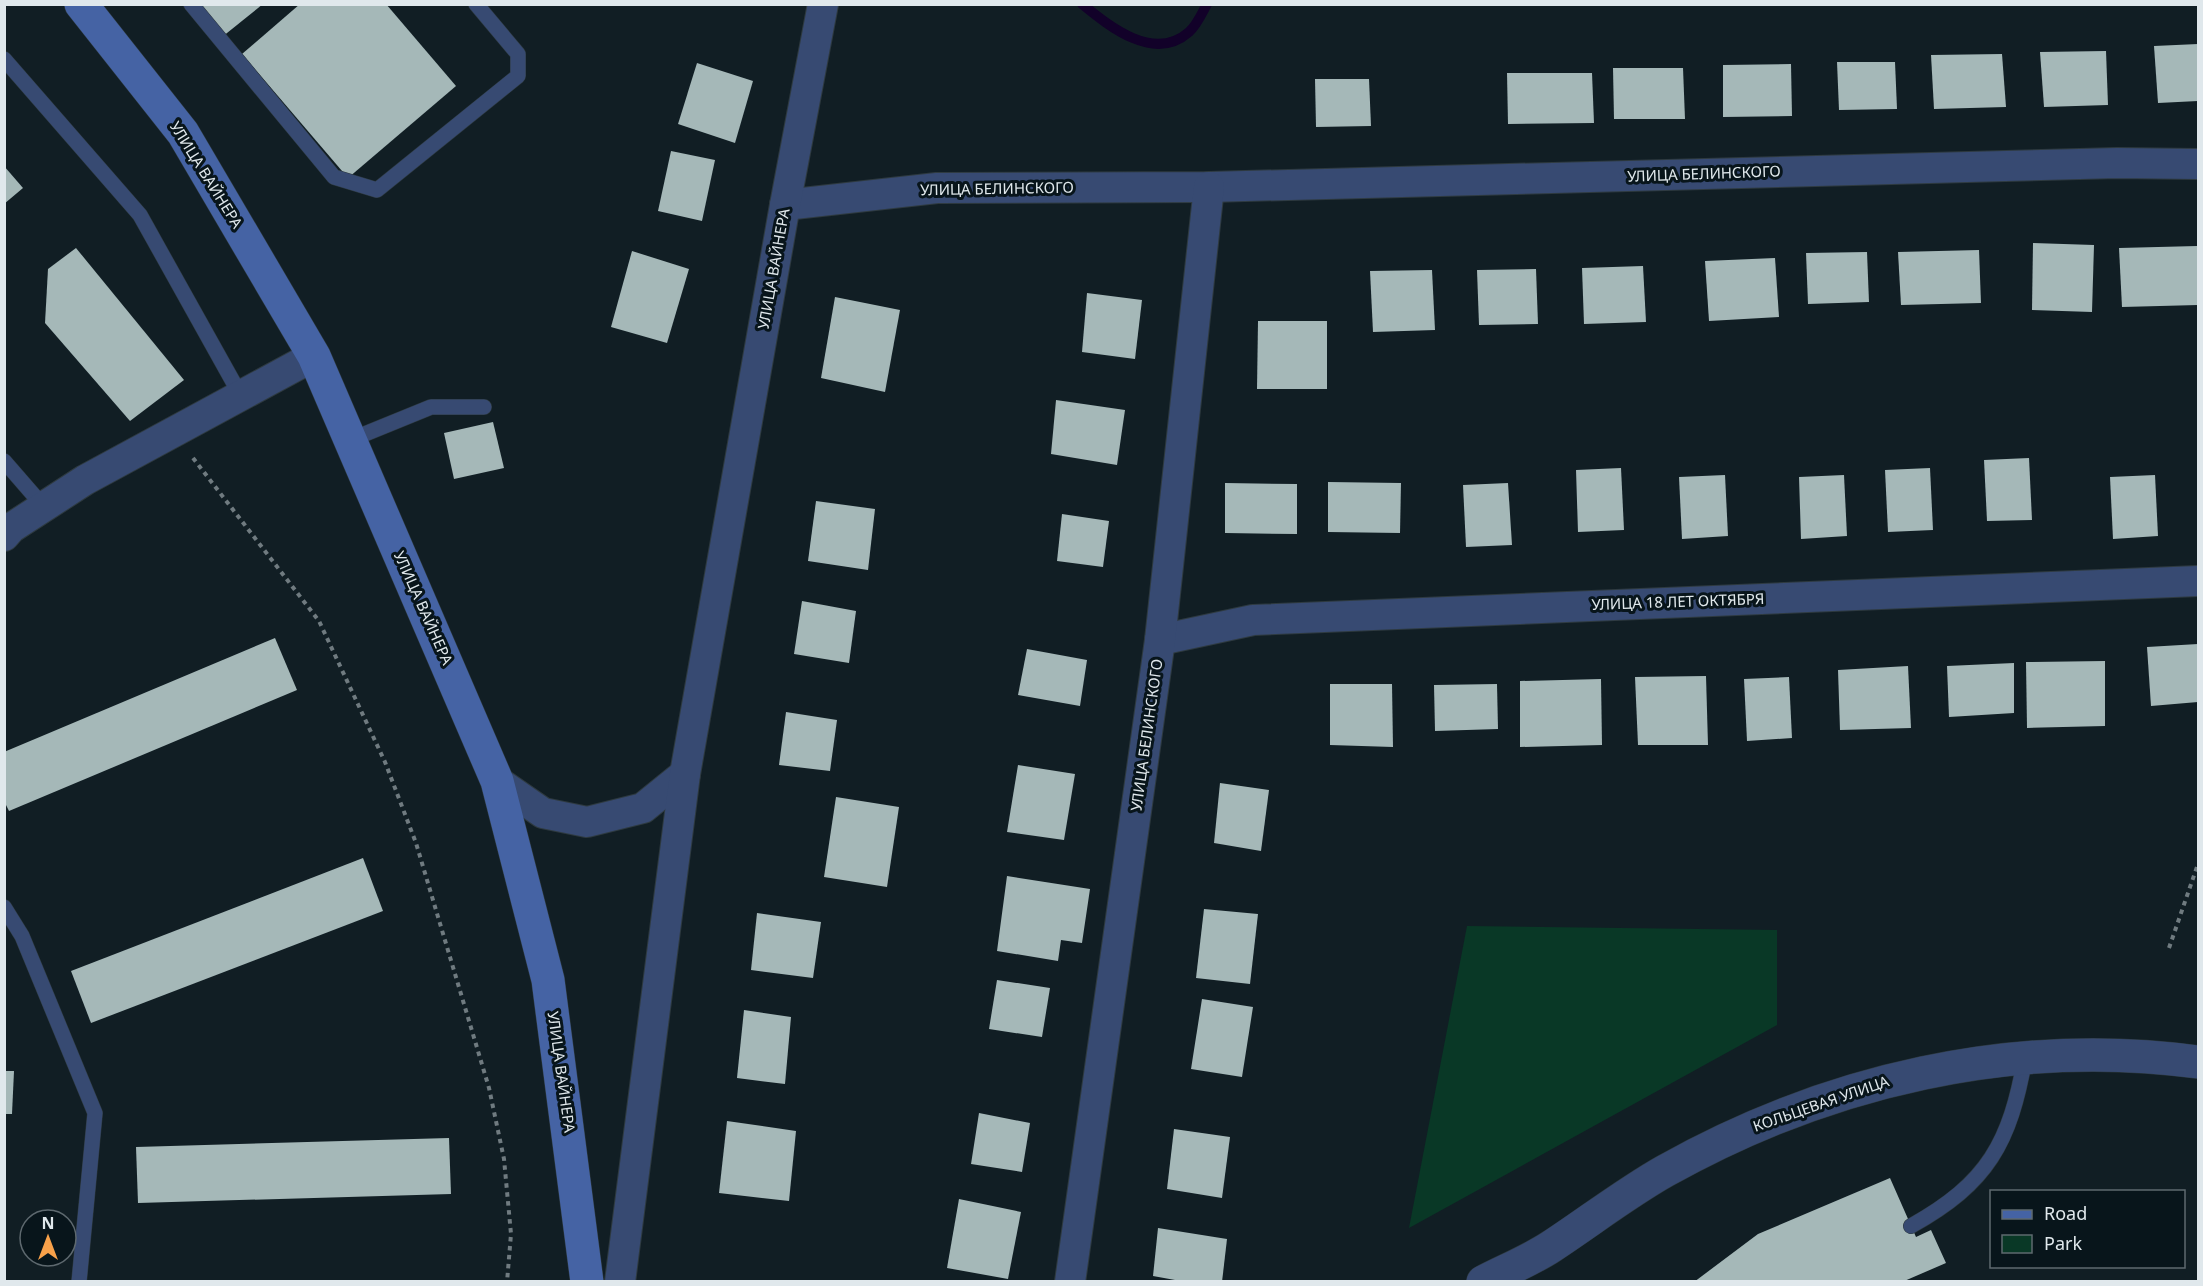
<svg xmlns="http://www.w3.org/2000/svg" width="2203" height="1286" viewBox="0 0 2203 1286" font-family="'Noto Sans',sans-serif">
	<rect width="100%" height="100%" fill="#111e24"/>
	<!-- green -->
	<path fill="#093826" d="M1467,926l310,4v95l-368,203z"/>
	<g fill="none" stroke-linecap="round" stroke-linejoin="round">
		<!-- stream -->
		<path stroke="#120129" stroke-width="10" d="M1082,4c27,22 72,59 107,28 8,-7 13,-19 18,-28"/>
	</g>
	<!-- building -->
	<g fill="#a5b8b8">
		<path d="M196,4h67l-41,33z"/>
		<path d="M300,4h86l70,82 -108,92 -106,-124z"/>
		<path d="M2198,44v57l-40,2 -4,-57z"/>
		<path d="M2106,51l2,54 -64,2 -4,-55z"/>
		<path d="M2002,54l4,53 -72,2 -3,-54z"/>
		<path d="M1837,62h58l2,47 -58,1z"/>
		<path d="M697,63l56,18 -18,62 -57,-19z"/>
		<path d="M1791,64l1,52 -69,1v-52z"/>
		<path d="M1613,68h70l2,51h-71z"/>
		<path d="M1507,73h85l2,50 -86,1z"/>
		<path d="M1315,79h54l2,47 -55,1z"/>
		<path d="M671,151l44,9 -13,61 -44,-10z"/>
		<path d="M4,166l19,22 -19,16z"/>
		<path d="M2033,243l61,2 -2,67 -60,-2z"/>
		<path d="M2197,246l1,59 -76,2 -3,-59z"/>
		<path d="M76,248l108,132 -54,41 -85,-98 3,-54z"/>
		<path d="M1979,250l2,53 -80,2 -3,-53z"/>
		<path d="M632,251l57,18 -22,74 -56,-16z"/>
		<path d="M1867,252l2,50 -61,2 -2,-51z"/>
		<path d="M1775,258l4,59 -70,4 -4,-60z"/>
		<path d="M1643,266l3,56 -62,2 -2,-56z"/>
		<path d="M1536,269l2,55 -59,1 -2,-55z"/>
		<path d="M1432,270l3,60 -62,2 -3,-61z"/>
		<path d="M1087,293l55,7 -7,59 -53,-7z"/>
		<path d="M835,297l65,13 -15,82 -64,-14z"/>
		<path d="M1258,321h69v68h-70z"/>
		<path d="M1056,400l69,10 -8,55 -66,-11z"/>
		<path d="M493,422l11,46 -50,11 -10,-46z"/>
		<path d="M2029,458l3,62 -45,1 -3,-61z"/>
		<path d="M1621,468l3,62 -46,2 -2,-62z"/>
		<path d="M1930,468l3,62 -45,2 -3,-62z"/>
		<path d="M1725,475l3,61 -46,3 -3,-62z"/>
		<path d="M1844,475l3,61 -46,3 -2,-62z"/>
		<path d="M2155,475l3,61 -45,3 -3,-62z"/>
		<path d="M1328,482l73,1 -1,50 -72,-1z"/>
		<path d="M1225,483l72,1v50l-72,-1z"/>
		<path d="M1508,483l4,62 -46,2 -3,-62z"/>
		<path d="M816,501l59,8 -7,61 -60,-9z"/>
		<path d="M1062,514l47,7 -6,46 -46,-6z"/>
		<path d="M802,601l54,10 -7,52 -55,-9z"/>
		<path d="M275,638l22,52 -288,121 -5,-10v-49z"/>
		<path d="M2198,644v58l-47,4 -4,-59z"/>
		<path d="M1027,649l60,11 -7,46 -62,-11z"/>
		<path d="M2105,661v65l-78,2 -1,-66z"/>
		<path d="M2014,663v50l-65,4 -2,-51z"/>
		<path d="M1908,666l3,62 -71,2 -2,-60z"/>
		<path d="M1706,676l2,69h-70l-3,-68z"/>
		<path d="M1789,677l3,61 -45,3 -3,-62z"/>
		<path d="M1601,679l1,66 -82,2v-66z"/>
		<path d="M1330,684h62l1,63 -63,-2z"/>
		<path d="M1497,684l1,45 -63,2 -1,-46z"/>
		<path d="M786,712l51,8 -7,51 -51,-6z"/>
		<path d="M1018,765l57,9 -11,66 -57,-8z"/>
		<path d="M1220,783l49,7 -8,61 -47,-8z"/>
		<path d="M836,797l63,10 -12,80 -63,-10z"/>
		<path d="M363,858l20,53 -292,112 -20,-52z"/>
		<path d="M1007,876l83,13 -8,54 -21,-3 -3,21 -61,-10z"/>
		<path d="M1204,909l54,5 -8,70 -54,-6z"/>
		<path d="M757,913l64,9 -8,56 -62,-8z"/>
		<path d="M997,980l53,8 -8,49 -53,-8z"/>
		<path d="M1202,999l51,8 -11,70 -51,-8z"/>
		<path d="M744,1010l47,7 -6,67 -48,-6z"/>
		<path d="M5,1071h9l-2,43h-7z"/>
		<path d="M979,1113l51,10 -8,49 -51,-8z"/>
		<path d="M727,1121l69,10 -7,70 -70,-8z"/>
		<path d="M1174,1129l56,8 -8,61 -55,-9z"/>
		<path d="M449,1138l2,56 -313,9 -2,-56z"/>
		<path d="M1890,1178l26,59 15,-7 15,33 -44,19h-208l64,-48z"/>
		<path d="M959,1199l62,13 -13,67 -61,-11z"/>
		<path d="M1158,1228l69,11 -5,43h-36l-33,-6z"/>
	</g>
	<g fill="none" stroke-linecap="round" stroke-linejoin="round">
		<!-- service casing -->
		<g stroke="#2e3a40" stroke-width="16">
			<g id="service">
				<path d="M191,4l143,173 43,13 141,-114v-22l-42,-50"/>
				<path d="M4,59l136,156 101,181"/>
				<path d="M350,440l81,-33h53"/>
				<path d="M4,461l40,46"/>
				<path d="M4,907l18,29 73,177 -16,169"/>
				<path d="M1911,1226c77,-43 99,-83 114,-168"/>
			</g>
		</g>
		<!-- minor casing -->
		<g stroke="#2e3a40" stroke-width="32">
			<g id="minor">
				<path d="M785,205l152,-17 272,-1 908,-24 81,1"/>
				<path d="M4,536l7,-8 74,-48 229,-124"/>
				<path d="M1160,640l93,-20 945,-39"/>
				<path d="M497,781l46,32 44,9 56,-14 42,-34"/>
				<path d="M620,1282l65,-508 100,-569 38,-201"/>
				<path d="M1070,1282l90,-642 49,-453"/>
			</g>
		</g>
		<!-- tertiary casing -->
		<g stroke="#2e3a40" stroke-width="34">
			<path id="tertiary" d="M1483,1282c23,-12 48,-22 69,-36 38,-25 74,-53 113,-75 162,-91 349,-134 533,-109"/>
		</g>
		<!-- secondary casing -->
		<g stroke="#2e3a40" stroke-width="34">
			<path id="secondary" d="M81,4l102,129 131,223 183,425 51,199 39,302"/>
		</g>
		<!-- path -->
		<g stroke="#707b80" stroke-width="4" stroke-dasharray="4.5 4.5" stroke-linecap="butt">
			<path d="M193,458l126,163 66,141 31,81 73,245 15,71 7,75 -4,48"/>
			<path d="M2169,948l29,-84"/>
		</g>
		<!-- service -->
		<use href="#service" stroke="#374a72" stroke-width="15"/>
		<!-- minor -->
		<use href="#minor" stroke="#374a72" stroke-width="30"/>
		<!-- tertiary -->
		<use href="#tertiary" stroke="#374a72" stroke-width="33"/>
		<!-- secondary -->
		<use href="#secondary" stroke="#4563a4" stroke-width="33"/>
	</g>
	<g text-anchor="middle" stroke-width="6" stroke-linejoin="round" paint-order="stroke">
		<!-- street labels -->
		<g font-size="15" fill="#e0e8ec" stroke="#08151b">
			<text transform="translate(1704 174) rotate(-2)" y="5">УЛИЦА БЕЛИНСКОГО</text>
			<text transform="translate(206 175) rotate(58)" y="5">УЛИЦА ВАЙНЕРА</text>
			<text transform="translate(997 189) rotate(-1)" y="5">УЛИЦА БЕЛИНСКОГО</text>
			<text transform="translate(774 269) rotate(-80)" y="5">УЛИЦА ВАЙНЕРА</text>
			<text transform="translate(1678 602) rotate(-2)" y="5">УЛИЦА 18 ЛЕТ ОКТЯБРЯ</text>
			<text transform="translate(423 608) rotate(66)" y="5">УЛИЦА ВАЙНЕРА</text>
			<text transform="translate(1147 735) rotate(-82)" y="5">УЛИЦА БЕЛИНСКОГО</text>
			<text transform="translate(561 1072) rotate(82)" y="5">УЛИЦА ВАЙНЕРА</text>
			<text transform="translate(1821 1104) rotate(-19)" y="5">КОЛЬЦЕВАЯ УЛИЦА</text>
		</g>
	</g>
	<!-- border -->
	<rect width="2203" height="1286" fill="none" stroke="#e0e8ec" stroke-width="12"/>
	<!-- legend -->
	<rect x="1990" y="1190" width="195" height="78" fill="#08151b" stroke="#5e696f" stroke-width="1.5"/>
	<rect x="2002" y="1210" width="30" height="9" fill="#4563a4" stroke="#5e696f" stroke-width="1.5"/>
	<text x="2044" y="1220" font-size="18" fill="#e0e8ec">Road</text>
	<rect x="2002" y="1235" width="30" height="18" fill="#093826" stroke="#5e696f" stroke-width="1.5"/>
	<text x="2044" y="1250" font-size="18" fill="#e0e8ec">Park</text>
	<!-- north arrow -->
	<g transform="translate(48 1238)"><circle r="28" fill="#08151b" stroke="#5e696f" stroke-width="1.5"/>
	<path d="M0-4.5L10 22L0 15L-10 22Z" fill="#f8a14a"/>
	<text y="-9" font-size="16" font-weight="bold" text-anchor="middle" fill="#e0e8ec">N</text>
	</g>
</svg>
